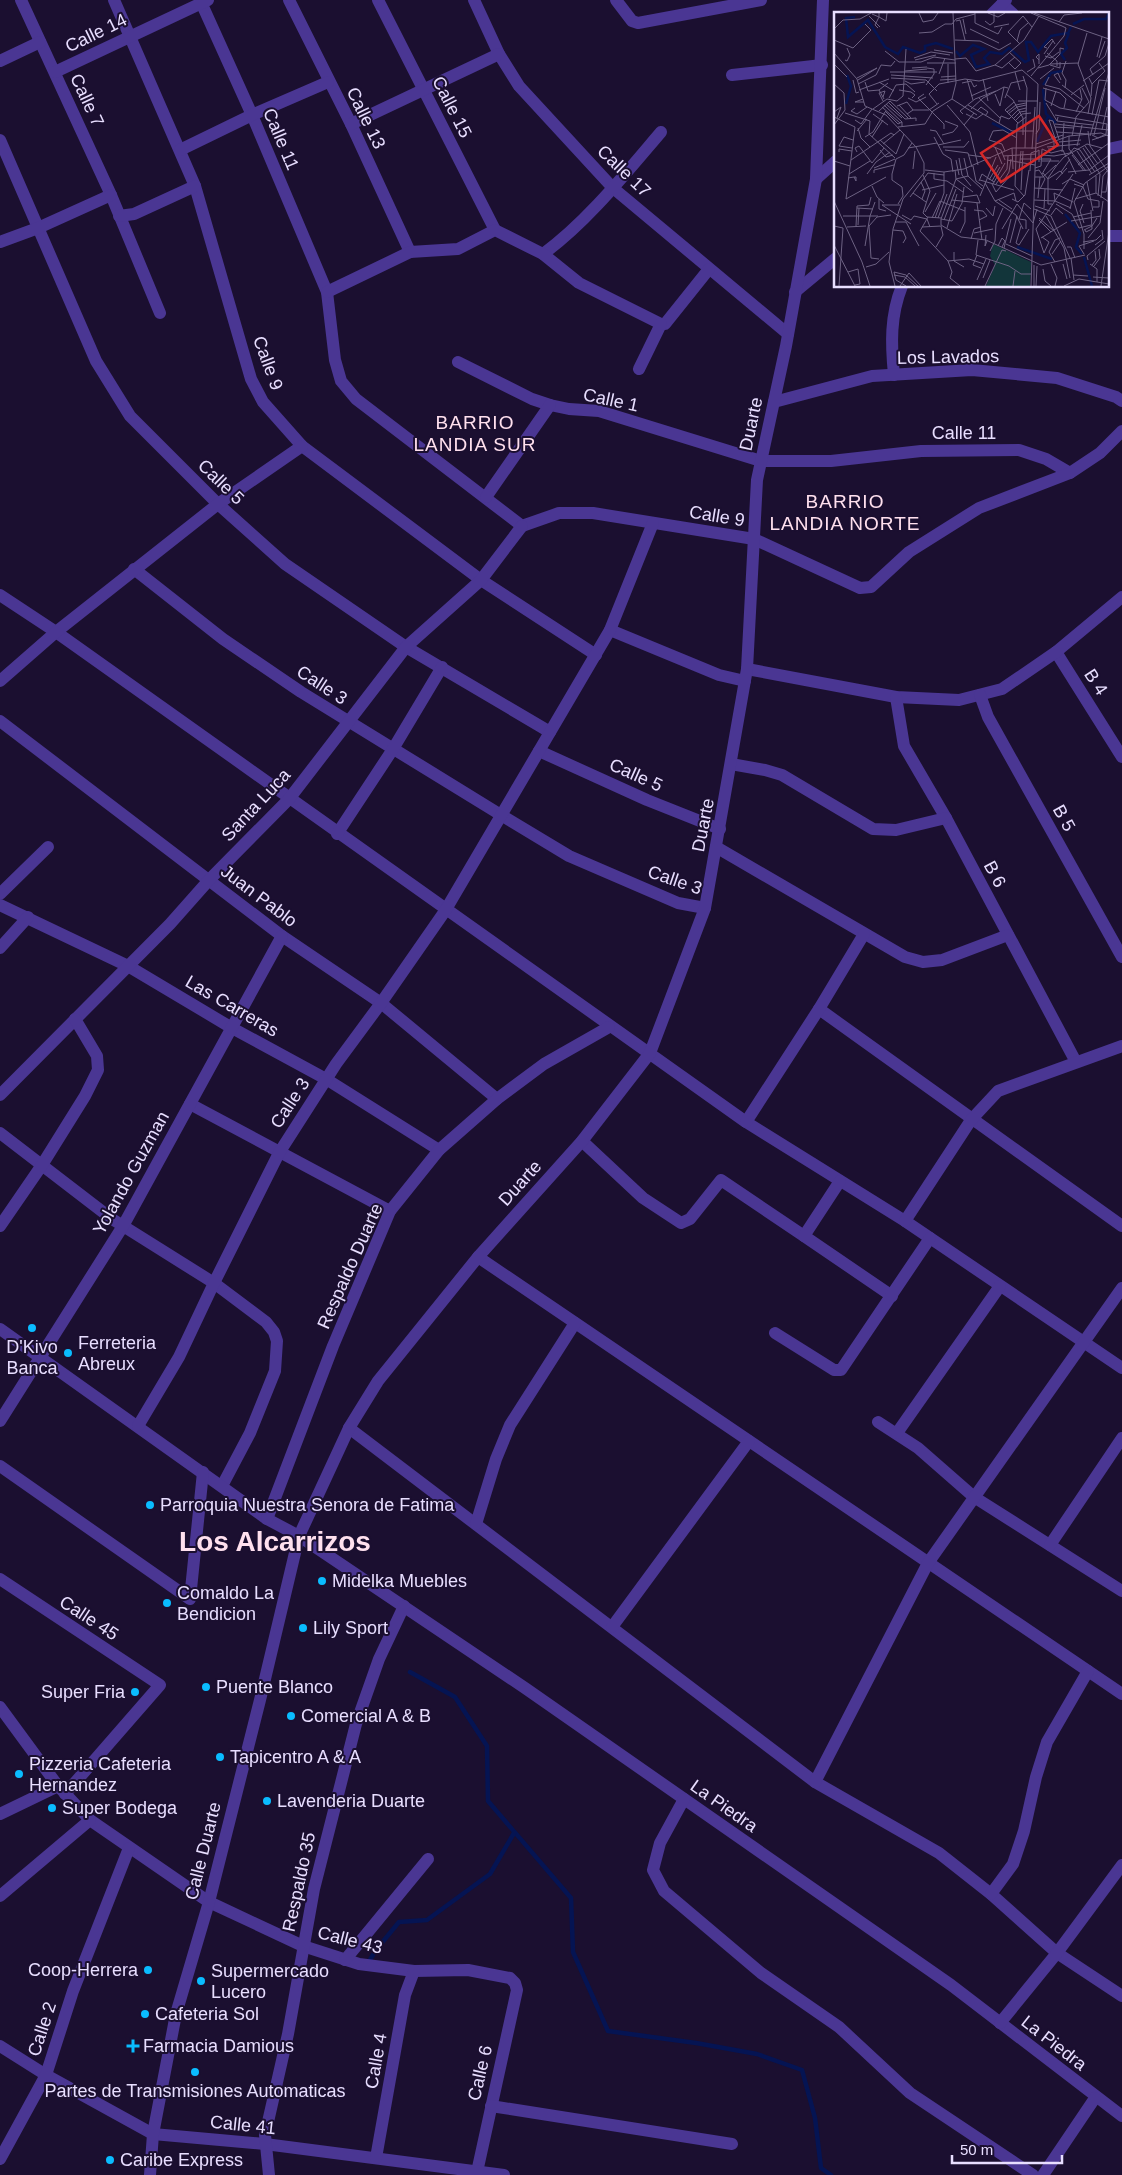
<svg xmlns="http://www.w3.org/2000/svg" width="1122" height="2175" viewBox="0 0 1122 2175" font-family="Arial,sans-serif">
	<rect width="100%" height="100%" fill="#1b0f30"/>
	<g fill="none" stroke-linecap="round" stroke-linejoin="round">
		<!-- stream -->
		<g stroke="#051453" stroke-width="4.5">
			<path d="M410,1672l45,25 32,49 1,55 83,97 2,54 35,79 88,12 61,11 45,16 13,48 6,50 10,7"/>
			<path d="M368,1963l8,-13 23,-28 28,-2 63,-46 24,-41"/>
		</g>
		<!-- minor -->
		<g stroke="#4a3693" stroke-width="12">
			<path d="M21,0l90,195 49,118"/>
			<path d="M114,0l81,186 56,193 12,23 39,44 179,134 115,75"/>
			<path d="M200,0l52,115 75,177 8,68 6,21 15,18 166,127"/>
			<path d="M289,0l62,124 59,128"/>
			<path d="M378,0l117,230"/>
			<path d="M474,0l25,54 20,32 94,102 175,146"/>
			<path d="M616,0l16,21 6,2 123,-23"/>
			<path d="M1002,4l11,10"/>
			<path d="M992,14l14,-14"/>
			<path d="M0,61l40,-19"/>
			<path d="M55,72l153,-72"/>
			<path d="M732,75l90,-10"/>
			<path d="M1108,96l14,11"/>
			<path d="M351,124l148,-70"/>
			<path d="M0,140l96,221 34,55 88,88 67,60 121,83 144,85"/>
			<path d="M1108,149l14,-3"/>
			<path d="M180,150l72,-35 76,-33"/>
			<path d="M816,179l20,-18"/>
			<path d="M119,216l15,-2 61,-28"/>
			<path d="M1108,236h14"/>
			<path d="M0,242l38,-14 73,-33"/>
			<path d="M543,254c43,-31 83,-81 118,-122"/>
			<path d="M327,292l83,-40 48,-3 37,-19 48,24 36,29 82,41h4l44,-55"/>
			<path d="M795,292l41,-34"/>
			<path d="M458,362l74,37 18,6 19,4 30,2 162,50h70l90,-10 98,-1 27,9 24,14"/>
			<path d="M639,369l22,-45"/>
			<path d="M894,375c-3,-31 -4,-59 8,-89"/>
			<path d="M774,402l98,-26 100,-6 85,8 59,19 6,4"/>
			<path d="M486,497l64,-92"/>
			<path d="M522,526l37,-13h34l161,26 106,49 11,-1 38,-35 70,-44 91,-35 30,-20 22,-22"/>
			<path d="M134,569l89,70 78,53 200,123 68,41 109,47 27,5"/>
			<path d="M0,595l56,37 690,490 159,99 217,147"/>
			<path d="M610,630l109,45 26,6"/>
			<path d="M1056,652l66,105"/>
			<path d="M747,669l149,28 63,3 43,-11 54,-37 66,-55"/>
			<path d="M0,681l56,-49 162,-128 84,-58"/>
			<path d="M980,695l8,22 134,240"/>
			<path d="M896,697l8,49 42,72 130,244"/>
			<path d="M0,721l282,215 99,67 116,96"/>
			<path d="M539,751l108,49 73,29"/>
			<path d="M731,764l34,6 17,5 91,54 23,1 50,-12"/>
			<path d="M337,834l56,-85 49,-82"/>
			<path d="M716,847l189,110 18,5 19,-2 66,-25"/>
			<path d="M0,894l48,-47"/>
			<path d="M0,905l128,61 104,62 94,51 113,71"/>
			<path d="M0,948l28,-31"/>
			<path d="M819,1009l303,217"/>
			<path d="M0,1095l170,-171 39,-44 80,-81 117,-152 75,-67 41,-54"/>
			<path d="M190,1104l200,107"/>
			<path d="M746,1122l73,-113 45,-75"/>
			<path d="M0,1133l112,86 102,64 52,39 8,10 3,9 -2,30 -25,62 -28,53"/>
			<path d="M582,1141l61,57 38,25 9,-4 31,-39 83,56"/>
			<path d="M840,1181l-36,55 88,60"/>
			<path d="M905,1221l66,-101 27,-29 124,-45"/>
			<path d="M0,1226l42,-61 43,-69 13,-26 -1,-14 -22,-37"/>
			<path d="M478,1257l644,437"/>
			<path d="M0,1329l267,190 32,17 226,152 426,297 171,131"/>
			<path d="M775,1333l59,37h7l89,-132"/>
			<path d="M0,1421l123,-195 159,-290"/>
			<path d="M878,1422l40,26 56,49 148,94"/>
			<path d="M138,1426l41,-69 35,-74 65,-130 57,-89 45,-61 64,-92 165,-281 43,-107"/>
			<path d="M349,1428l466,354 124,71 52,41 66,59 65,43"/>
			<path d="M897,1433l103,-147"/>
			<path d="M0,1466l190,133 13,-127"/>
			<path d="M267,1519l66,-173 57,-135 49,-61 58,-51 47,-35 65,-37"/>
			<path d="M476,1524l20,-65 14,-34 65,-102"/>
			<path d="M1050,1545l72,-107"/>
			<path d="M0,1579l160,106 -95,109"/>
			<path d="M612,1627l137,-186"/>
			<path d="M0,1707l58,79"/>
			<path d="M815,1782l113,-219 194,-275"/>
			<path d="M684,1799l-24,44 -7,27 11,21 97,82 78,54 71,66 123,82"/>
			<path d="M0,1814l58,-28 32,34 119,82 94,44 56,18 55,7 54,-1 42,8 5,5 2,7 -40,182"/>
			<path d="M991,1894l22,-30 11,-33 12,-54 11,-35 41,-71"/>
			<path d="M0,1896l90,-76"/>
			<path d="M345,1960l83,-101"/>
			<path d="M1000,2023l57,-70 65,-88"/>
			<path d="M0,2046l46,29 107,59 112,10 239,31"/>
			<path d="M491,2106l241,38"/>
			<path d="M376,2158l29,-163 9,-24"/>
			<path d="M0,2159l46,-84 27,-84 56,-143"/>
			<path d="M150,2175l3,-41 23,-120 33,-112 51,-202 39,-164 50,-108 29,-47 100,-124 104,-116 68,-88 55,-145 42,-239 10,-189 29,-134 30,-167 7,-179"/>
			<path d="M269,2175l-4,-40 23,-101 26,-145 42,-165 23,-65 25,-53"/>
			<path d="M1043,2175l52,-77"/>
		</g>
	</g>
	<!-- markers -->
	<g fill="#0abcff" stroke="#1b0f30" stroke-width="2">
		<circle cx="32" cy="1328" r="5"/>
		<circle cx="68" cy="1353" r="5"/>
		<circle cx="150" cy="1505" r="5"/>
		<circle cx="322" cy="1581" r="5"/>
		<circle cx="167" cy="1603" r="5"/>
		<circle cx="303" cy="1628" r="5"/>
		<circle cx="206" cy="1687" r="5"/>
		<circle cx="135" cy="1692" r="5"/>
		<circle cx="291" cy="1716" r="5"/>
		<circle cx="220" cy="1757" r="5"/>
		<circle cx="19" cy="1774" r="5"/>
		<circle cx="267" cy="1801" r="5"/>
		<circle cx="52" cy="1808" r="5"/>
		<circle cx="148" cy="1970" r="5"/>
		<circle cx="201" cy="1981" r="5"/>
		<circle cx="145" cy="2014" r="5"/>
		<path d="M130.5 2038.5h5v5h5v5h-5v5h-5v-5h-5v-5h5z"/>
		<circle cx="195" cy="2072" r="5"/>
		<circle cx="110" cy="2160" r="5"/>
	</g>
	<g text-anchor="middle" stroke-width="4" stroke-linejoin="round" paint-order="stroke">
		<!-- street labels -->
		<g font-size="18" fill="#e8deff" stroke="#1b0f30">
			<text transform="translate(96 33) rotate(-26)" y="6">Calle 14</text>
			<text transform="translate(87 100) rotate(65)" y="6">Calle 7</text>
			<text transform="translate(452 107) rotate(63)" y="6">Calle 15</text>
			<text transform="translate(366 118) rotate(64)" y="6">Calle 13</text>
			<text transform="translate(281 139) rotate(67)" y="6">Calle 11</text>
			<text transform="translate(624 171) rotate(44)" y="6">Calle 17</text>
			<text transform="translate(948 357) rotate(-1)" y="6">Los Lavados</text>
			<text transform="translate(268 363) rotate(70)" y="6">Calle 9</text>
			<text transform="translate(611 400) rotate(12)" y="6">Calle 1</text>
			<text transform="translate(751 424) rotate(-78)" y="6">Duarte</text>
			<text x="964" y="439">Calle 11</text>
			<text transform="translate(221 482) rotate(44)" y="6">Calle 5</text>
			<text transform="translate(717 516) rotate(9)" y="6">Calle 9</text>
			<text transform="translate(1096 682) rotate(57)" y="6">B 4</text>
			<text transform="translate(322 685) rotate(33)" y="6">Calle 3</text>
			<text transform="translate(636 775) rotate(24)" y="6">Calle 5</text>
			<text transform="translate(256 805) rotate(-47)" y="6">Santa Luca</text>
			<text transform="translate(1064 818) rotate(61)" y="6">B 5</text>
			<text transform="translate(703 825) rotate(-79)" y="6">Duarte</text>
			<text transform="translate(995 874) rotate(62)" y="6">B 6</text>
			<text transform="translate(675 880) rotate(19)" y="6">Calle 3</text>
			<text transform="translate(259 896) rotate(37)" y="6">Juan Pablo</text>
			<text transform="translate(232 1006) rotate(30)" y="6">Las Carreras</text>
			<text transform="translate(290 1103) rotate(-57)" y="6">Calle 3</text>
			<text transform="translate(131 1173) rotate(-61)" y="6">Yolando Guzman</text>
			<text transform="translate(520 1183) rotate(-48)" y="6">Duarte</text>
			<text transform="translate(350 1266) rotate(-66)" y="6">Respaldo Duarte</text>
			<text transform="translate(89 1618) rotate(33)" y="6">Calle 45</text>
			<text transform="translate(724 1806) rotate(35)" y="6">La Piedra</text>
			<text transform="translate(203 1851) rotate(-76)" y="6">Calle Duarte</text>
			<text transform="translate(299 1882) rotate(-78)" y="6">Respaldo 35</text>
			<text transform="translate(350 1940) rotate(14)" y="6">Calle 43</text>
			<text transform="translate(42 2029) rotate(-72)" y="6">Calle 2</text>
			<text transform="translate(1054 2043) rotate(38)" y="6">La Piedra</text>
			<text transform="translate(376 2061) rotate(-80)" y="6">Calle 4</text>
			<text transform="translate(480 2073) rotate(-77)" y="6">Calle 6</text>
			<text transform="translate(243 2125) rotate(6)" y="6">Calle 41</text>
		</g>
		<!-- poi labels -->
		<g font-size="18" fill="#e8deff" stroke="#1b0f30" text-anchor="start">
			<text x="78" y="1349">Ferreteria<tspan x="78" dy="21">Abreux</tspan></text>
			<text x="32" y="1353" text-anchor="middle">D'Kivo<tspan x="32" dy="21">Banca</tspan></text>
			<text x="160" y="1511">Parroquia Nuestra Senora de Fatima</text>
			<text x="332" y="1587">Midelka Muebles</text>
			<text x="177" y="1599">Comaldo La<tspan x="177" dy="21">Bendicion</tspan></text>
			<text x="313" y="1634">Lily Sport</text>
			<text x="216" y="1693">Puente Blanco</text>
			<text x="125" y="1698" text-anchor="end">Super Fria</text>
			<text x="301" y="1722">Comercial A &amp; B</text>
			<text x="230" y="1763">Tapicentro A &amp; A</text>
			<text x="29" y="1770">Pizzeria Cafeteria<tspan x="29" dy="21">Hernandez</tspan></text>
			<text x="277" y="1807">Lavenderia Duarte</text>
			<text x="62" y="1814">Super Bodega</text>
			<text x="138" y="1976" text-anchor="end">Coop-Herrera</text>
			<text x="211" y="1977">Supermercado<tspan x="211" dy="21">Lucero</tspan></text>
			<text x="155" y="2020">Cafeteria Sol</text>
			<text x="143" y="2052">Farmacia Damious</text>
			<text x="195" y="2097" text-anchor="middle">Partes de Transmisiones Automaticas</text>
			<text x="120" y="2166">Caribe Express</text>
		</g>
		<!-- neighbourhood labels -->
		<g font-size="19" letter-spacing="1" fill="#ffe0ee" stroke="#1b0f30">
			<text x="475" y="429">BARRIO<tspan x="475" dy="22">LANDIA SUR</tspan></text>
			<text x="845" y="508">BARRIO<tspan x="845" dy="22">LANDIA NORTE</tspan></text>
		</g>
		<!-- town labels -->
		<g font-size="28" font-weight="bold" fill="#ffe0ee" stroke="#1b0f30">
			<text x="275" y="1551">Los Alcarrizos</text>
		</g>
	</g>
	<!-- overview -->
	<g transform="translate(834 12)">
		<rect width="275" height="275" fill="#1b0f30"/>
		<path d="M159,232l38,18 -1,24h-44l9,-21 -5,-9z" fill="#12353a"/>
		<path fill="none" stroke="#051453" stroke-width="2.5" d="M21,5l-9,1 2,19 20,-17 17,27 13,7 5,-7 17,6 5,-2v-5l11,-3 17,6M239,12l11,-5h22l3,-6M122,39l4,5 13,-11 11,4 -13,6 5,12 13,-3 -5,-6 6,-6 12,2 7,-6 16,14 4,-2 -3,-18h5l7,10 13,-16 17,-3 3,-6M231,48l-4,-6 6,-6 -2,-5 4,-10M209,73l8,-12 11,-2M209,77l3,25 10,9M12,92l5,-18 -4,-11M158,111l19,9M203,130l11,-26M231,202l15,19 -4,14 6,7M183,235l35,12M250,245l8,29"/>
		<path fill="none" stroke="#6d6283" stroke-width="1" d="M45,1v4l7,4 1,-8M85,1l4,9 10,-2 5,-7M141,1v10l23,11 4,-7M154,1l10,4 7,-4M197,1l31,13M200,1l75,26M38,2l7,3 -4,8 3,3M35,4l11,11M129,7l3,15M122,9l4,-1 5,20M151,9l5,4 4,-3v-9M225,10l5,-7 18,-2M160,15l15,-3M0,17l9,-9 17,-1 11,-6M136,17l29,14M85,21l13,-1 13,-8h7l4,-5 19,-5M253,21l-9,31 13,34 -3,16M0,28l19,8 18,-18 -6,-6M121,28l25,1 19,9 12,-7M183,29l3,-11 8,-7M186,32l-12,-12 15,-16 9,11M213,36l-3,-1 8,-8 3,5M100,38l19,3M51,39l14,11h22l13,-5 21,3M0,41l23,26 8,27 21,9 30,32 8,16v10l-21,26 -10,30 -4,33 6,24M213,41l10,8v5M210,42l9,-13M211,44l6,2 8,-6M263,45l5,-20M80,46l17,-6 19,3M265,46l6,-17M121,47l11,-1 10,13 19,-6 29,-25 15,-24M11,48l2,1 3,-6 -3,-7M81,48l21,-5M205,48l-3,-3 3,-3v10M93,51h29M175,51l6,6 6,-6 -12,-11M114,52v19M216,52l29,-1M1,53l12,12M161,53l7,3 13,-11M216,53l10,3v-6M78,56l15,-1M204,56l11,-3 11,-11v-6l4,1M71,59l22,-2M56,60h47M181,60l5,18M193,60l8,-5 -2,-8M105,62l6,-16M57,63l42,3M259,63l-3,-6 15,-13 4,-13M189,64l4,12 -2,60M197,64l33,-40 2,-8 -4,-2M107,65l15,-1M215,65l-4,8 15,4 24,19M23,66l20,-10M57,66l35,2 11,11M255,66l3,6 -1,12M133,67l6,21M149,67l5,22M206,67l14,-11M19,68l3,13 3,-1M24,68l19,-12M106,68l16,-1M71,69l6,3 14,-2M249,69l26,-18M31,70l3,9 11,-1M45,70l15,9M128,71l9,-2 3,6 3,-2M226,71l-6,-8 4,-2 3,7M0,72l10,9 1,17 -11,15M24,72l18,-9 5,-10 10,1 4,-5M258,72l13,-13 -6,-8M92,73l8,-11v-5l-7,-1M228,73l20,15M209,76l17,5 6,6 -2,9M212,76l-1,12 15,8 49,9M231,76l1,-8 -4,-7 4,-12M248,76l7,14M25,78l30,-11M65,78l12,2 4,3 -3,3M90,82l-6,4 26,26v5M161,82l5,12 4,-19 4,1M172,82l7,6 10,18v17M237,83l13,-10M137,84l20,-9M55,86l7,-13 10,-1 9,8M74,86l8,4 10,-5M145,86l21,20M171,86l6,-15 14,-3M29,87l-8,3h9M50,87l-5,-9 9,-7M118,87l25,16M49,89l-4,-8 6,-2 -2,6M184,89h20M54,90l17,17 11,-1v3M180,90l-9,8 13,13M212,91l11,18M52,92l16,14M103,92l-8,-10 10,-10 26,-5 14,2 43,-11 16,14 -7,202M50,93l18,17M65,93l12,13M113,93l23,27 8,33M134,93l44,26h22M63,94l10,-4 6,8M217,94l5,-15M48,95l18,16M21,96l-4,3 6,3 10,-7M39,97l14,-10 10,2 6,-5 3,-47M137,97l12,-11 21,-11M45,99l11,-10 18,17M51,99l13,13 4,-2v4M143,99l4,-4 7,5 -3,4M0,100l7,-5 -4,11M173,100l9,-7 10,-2M242,100l6,-13 -2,-10M11,101l25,8 -1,13 26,24M39,102l15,11M73,102l6,-4h16l10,-7M129,102l-3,-3 15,-12 21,-8M132,102l10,5 7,-5M174,102l9,-7 9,-2M221,103l52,9 -1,10 -8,4 -6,-3M258,103l7,-35 10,1M0,105l21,10 -9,72M224,105l-1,4 36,4M179,107l7,-7 6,-1M21,108l6,4 11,-15M181,109l7,-7 9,-1M165,111l2,-7 8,3 9,-9 8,-2M211,112l9,18v7h-6M221,112l54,6M130,113l10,-12M64,115l27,-3 8,-13 19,-12 4,-16 -3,-70M221,115l19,1M24,116l3,10 9,9M96,118l6,1 8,13M268,118l5,-23M23,119l10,-12M254,119l2,15 19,27 -3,19h-4M223,120l31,2M202,122l3,-5 1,-27M108,123l11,-3 5,-6 -13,-5M260,123l11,-47M235,124v13l17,22M238,124l4,-19 13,-15M256,124l19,-64M31,125l8,-5 12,-20M38,125l11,-17M100,125l9,17 8,5 2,13M46,128l16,14 8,-20M258,128l15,-5M222,129l-7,-21 4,1 6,18M225,130l22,-2M49,132l17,-14M202,132l27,-9M104,133l23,-5M158,134l9,4 4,10M243,134l5,-21M251,134l13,18M109,135h21l5,-6M161,135l7,17M213,135l33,-3M18,136l-13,-2 5,-9 9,3M74,136l29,-5M178,136l1,21M249,136l17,26 -2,22M198,137l3,-42M46,138l6,7 7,-2M111,138l23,3 4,14M246,138l15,22M171,139l-3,-7 -13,-4 4,-9 10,-1 14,8M243,139l15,23M5,140v-3l13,2M23,140l-2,-4 4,-2 13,17 12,-15M202,140l3,-2v12M228,140l2,-29M135,143l22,3M208,143l12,1 16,-3 4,-5 6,2M238,143l12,16M169,144l33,-2M234,145l8,17M125,146l3,17 9,11M130,146l4,18M186,147h31M17,148l40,-27 3,2M122,148l3,15M173,148l28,5M0,149l16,5M208,149h17M223,153l7,-8 23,-13 15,4M244,153l31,-22M139,154l3,15 7,5M40,156l21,-9M201,156l6,-2 1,-17 9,4 12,-3 3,7M79,157l2,-18M91,158l19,2 20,-3 48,-21h24l33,-12 32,-3 8,3M185,159l2,-20M196,159l1,-18 5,-2M201,159l4,-1 6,9 -5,10M227,160l9,-13M234,160l21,-2 20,-15M40,161v-3l20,-5M100,161v6l13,2 16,11M209,161l5,6v25h4M15,162l21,-13M33,162l9,-12 14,-10M208,162l9,-15M89,163l7,16 -7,22 4,4 14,1M255,163l20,-12M134,164l-12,3 17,13M134,164l14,13M262,164v17l13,9M201,165h8l13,-12M14,166l6,-1 2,4v-4h-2M214,166l9,-13M214,167l12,-8 3,3M146,168l34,10M155,168l9,-15M222,168l11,-12M145,169l3,-7 12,8M158,169l8,-14M87,170l4,9 -3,8M169,170l6,-10 2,-13M253,170l6,29M151,171l10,18 21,14 7,14M158,172l4,8 13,-15M159,172l12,-21M162,172l11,-15 1,-13M228,172l8,-5 14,6M240,172l9,3 5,12 11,2v6h-6M38,174l5,11 7,6M200,176l29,2M88,178l22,-5M187,178l2,-39M79,181l13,9M220,181l1,8 16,7M220,181l19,9M146,184l16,-39M190,184l-9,-10 2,-62 9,-7M76,185l18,-24 16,2M204,186l2,-21M267,186l2,-22 4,-5M12,187l40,-22M45,187v10l7,2M178,187l6,3 7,-7 4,-25M241,187l21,-6M118,188l28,3 -3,-8 -14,2M165,188l13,9M200,188l21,1M0,189l28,61 8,24M161,189l19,-8 2,8M41,190l-5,14h8M240,190l11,-19 24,-17M240,190l10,32v15M143,191l5,37M64,192l5,-8 -1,-9 -10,-7v-6l4,-15 8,-4 8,-12M183,192l16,19 4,-14M222,192l16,10 7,14 12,-3M249,192l-3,7 4,12M66,193h-18l29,19M201,194l15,5M23,196l16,1M152,196l7,8 2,-10M210,196l1,-19M200,197l17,7 19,42M236,197l5,-21M140,198l9,1 4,5 -8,4M91,200l11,-19M68,203l9,5 3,-4 13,3 3,8M217,203l5,-7 7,6M9,204h27l-5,30M212,204l18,32 6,30M94,205l-8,14 28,30 4,11 -2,6 10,8M239,205l18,-4M98,206l8,-17 25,10M101,206l9,-25v-21M104,206l9,-24M205,206l15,13M107,207v6l20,12 25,3 55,25 44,-10M107,207l15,-40 -1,-9M107,207l11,2 10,-18 2,-16M185,207l5,-16 7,6M185,207l7,1v9M110,208l12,-31M205,208l12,12M237,209l30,-5M61,210h11l13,24M24,213l1,-17M0,214l9,2 -4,58M22,214l1,-20 12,-1 2,-8M187,214l-5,17 3,2 10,-16M13,215l19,-1M88,215l19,-1 2,9 -7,12M113,216l10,-34M168,217l15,-25M59,218l10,1 3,7 -3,5M250,218l8,-4 5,-8M251,218l1,2 6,-3 -1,-19M126,221l5,-11v-15M140,221l19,-4M152,223l-1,11 2,-5M208,225l7,5 -5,11 -8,-24 37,-55M207,226l26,-16M254,226l12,-15 3,-22M137,227l3,-10 7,-2M144,228l-2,15 33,11 12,8h10M249,230l13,-2 5,-5M176,231l7,-27M172,232l26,12M0,233l21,41M261,233l8,-6 -1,-9M164,234l4,-8 3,3 -3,6M233,235h4l4,11M170,236l7,-29M156,239l5,-10 1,-17 7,-16M120,240v9l10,6M218,242l9,-13M250,242l-5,-8 15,-5M143,243l-4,10 8,3M237,246l3,22M45,247l-8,-1 -2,-32 8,-9 14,-2M254,248l-1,-4 18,-15M114,249l21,-2 15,5M221,250l-6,-10 6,-12 5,-2M217,252l6,14 -2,8M229,252l4,15M256,252l7,5v13M258,253l4,-5 -1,-9M260,254l6,-8 -1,-9M32,255l10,-3 13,-12M209,257l2,12 6,5M14,260l10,-3 2,15 -5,1M60,263l11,2 10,9M239,263l15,1M259,265l16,1M149,266l7,-18M143,268l9,-21M66,274l9,-13 12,13M72,274l-10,-6 -2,-8 12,3 12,11M151,274l17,-36 4,1M179,274l2,-15M200,274v-21M202,274l1,-20M230,274l15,-7 30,5M267,274l8,-55"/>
		<path fill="#d62828" fill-opacity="0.15" stroke="#d62828" stroke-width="2.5" d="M205,104l19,29 -57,37 -20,-29z"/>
		<rect width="275" height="275" fill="none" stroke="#e8deff" stroke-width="2.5"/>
	</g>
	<!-- scale -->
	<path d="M952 2155v8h110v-8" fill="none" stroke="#e8deff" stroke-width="2.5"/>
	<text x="960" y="2155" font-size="15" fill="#e8deff" stroke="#1b0f30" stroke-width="4" paint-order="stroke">50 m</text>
</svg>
